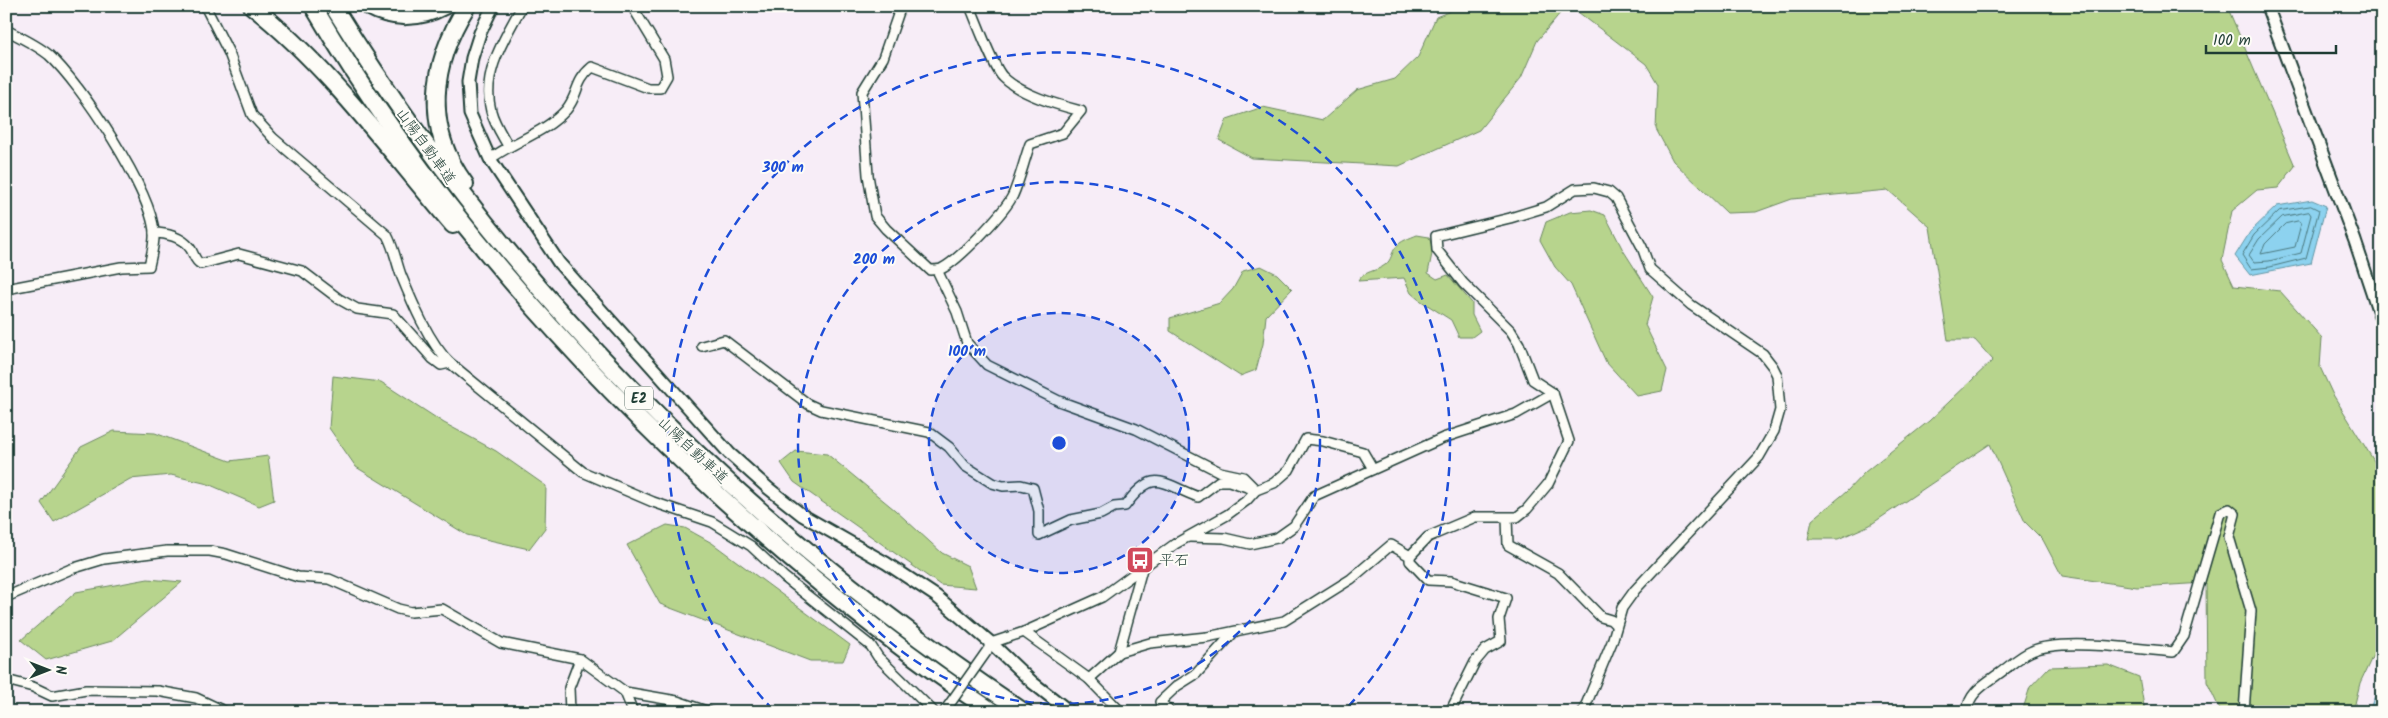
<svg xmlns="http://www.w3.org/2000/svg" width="2388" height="718" viewBox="0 0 2388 718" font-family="Kalam,'Klee One',sans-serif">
	<rect width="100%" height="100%" fill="#f7edf7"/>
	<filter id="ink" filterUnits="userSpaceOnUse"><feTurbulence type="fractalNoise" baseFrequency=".02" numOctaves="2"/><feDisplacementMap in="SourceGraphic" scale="10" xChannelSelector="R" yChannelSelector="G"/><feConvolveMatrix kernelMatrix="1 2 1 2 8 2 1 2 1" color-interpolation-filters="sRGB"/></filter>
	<g filter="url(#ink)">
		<!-- green -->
		<g fill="#b7d48d" stroke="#6b8860">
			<path d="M1462,6h104l-29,35 -16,37 -42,52 -80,36 -147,-8 -33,-18 8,-21 36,-12 60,13 34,-30 38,-11 23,-22 18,-40z"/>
			<path d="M1570,6h657l68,160 -17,22 -21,2 -25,21 -10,49 12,26 46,5 42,47 -2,29 12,26 50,81v162l-22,47 -7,29h-132l-14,-30 -1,-99 -69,4 -75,-11 -19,-36 -18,-18 -35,-78 -120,81 -32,14h-30l4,-19 34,-28 19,-20 64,-51 64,-61 -18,-20h-27l-18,-113 -42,-37 -96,9 -36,13 -29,1 -54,-52 -17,-32 2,-45 -12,-20z"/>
			<path d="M1591,210l14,5 18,35 30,47 -8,28 22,45 -5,21 -25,5 -31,-34 -35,-77 -16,-18 -15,-27 6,-18 24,-10z"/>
			<path d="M1417,235l12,2 4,12 -5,24 9,6 11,-4 24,28v12l8,16 -8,6h-13l-8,-17 -33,-21 -7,-6 -7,-15 -46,3c7,-11 18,-9 27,-16 7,-5 6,-12 11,-18 4,-6 14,-9 21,-12z"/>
			<path d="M1261,266l16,8 15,15 -26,27 -3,28 -7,26 -16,6 -70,-45v-13l50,-15 13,-14 10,-18z"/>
			<path d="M333,376l48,6 63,41 52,28 50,35 -1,42 -16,21 -62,-14 -111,-68 -27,-39z"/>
			<path d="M114,431l41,2 75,28 38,-5 6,44 -15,6 -51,-22 -37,-9 -41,4 -76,43 -13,-19 40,-56z"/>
			<path d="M796,451l31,3 68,56 47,43 26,13 8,22 -36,-3 -146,-103 -13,-19z"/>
			<path d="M667,525l18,3 27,15 138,102 -7,16h-33l-150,-57 -33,-59z"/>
			<path d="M148,579l34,3 -70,59 -66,19 -25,-20 55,-48z"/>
			<path d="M2108,665l31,12 6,35h-123l8,-25 19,-20z"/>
		</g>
		<!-- water -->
		<g fill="#8dd2ef" stroke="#6196a4">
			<path d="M2312,200l14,6 -15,57 -61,12 -15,-19 15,-24 27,-26z"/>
			<path d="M2382,680v32l-13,-2z"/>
		</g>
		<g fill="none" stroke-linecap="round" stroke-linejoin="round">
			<!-- shore -->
			<g stroke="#4b797f" stroke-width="1">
				<path d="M2311,206l8,4 -13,48 -36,9 -19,2 -9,-14 12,-20 25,-24z"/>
				<path d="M2309,212l2,3 -10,38 -32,8 -15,1 -5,-7 10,-16 23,-22z"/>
				<path d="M2299,221l2,3 -6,23 -34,7 4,-10 20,-20z"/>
			</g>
			<!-- minor casing -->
			<g stroke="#1f3d34" stroke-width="12">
				<g id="minor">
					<path d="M901,6l-18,52 -21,34 6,83 7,41 11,13 44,41c4,0 7,0 11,-1 17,-8 64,-57 72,-74 7,-16 11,-34 17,-51l33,-11 18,-22c-23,-6 -60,-16 -78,-34 -9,-8 -27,-57 -33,-71"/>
					<path d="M6,30c14,7 31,15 43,25 32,29 102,135 105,177 1,11 -3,24 -5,34l-28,1 -115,22"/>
					<path d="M508,146c-6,-11 -14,-23 -17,-35 -10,-38 14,-73 31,-105"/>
					<path d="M490,159c24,-18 55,-26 76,-49 13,-15 8,-28 26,-43l56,21h12l7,-12 -3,-17 -32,-53"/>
					<path d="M154,233c12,0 28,4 36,15 4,5 4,13 11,16l38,-10 63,17 37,28 18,10 36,5 40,45 8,6 9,-2c-21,-20 -38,-61 -49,-88 -5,-14 -7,-27 -14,-40l-114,-97 -21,-23 -23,-62 -24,-47"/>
					<path d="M937,270l20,42 10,31 20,22 72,36 77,28 84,43 23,5 11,11"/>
					<path d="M702,346l22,-6 84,64 13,6 108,22 20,15 16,19 27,17 11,3 18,-1 12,3 6,23v24l32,-15 30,-6 13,-7 11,-1c29,-39 36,-23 73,-9l21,-16h10l27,9"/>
					<path d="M450,363l133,109 70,30 59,20 39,24 33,31 87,69 7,11 56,55"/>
					<path d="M1507,518l1,27 50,28 43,44 10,3 5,5"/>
					<path d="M1189,537l35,1 26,6 27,-6 17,-12 20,-30 129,-58 73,-24 37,-21"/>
					<path d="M1410,556l18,-19 47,-20h42l10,-8 21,-25 21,-43 -16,-48 -20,-13 -14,-36 -8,-13 -48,-48 -26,-33 -1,-14 74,-18 36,-11 29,-18 19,-1 15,4 7,6 26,49 8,22 41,36 72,49 10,13 4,8 3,35 -6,21 -15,26 -124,133 -13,18 -10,34 -29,70"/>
					<path d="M6,597l65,-28 33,-10 63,-8h43l16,3 72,23 31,2 69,30 13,3 31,-3 59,34 79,16 45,33 52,9 32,11"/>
					<path d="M1024,632l65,47 29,30 -1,3"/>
					<path d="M989,646l2,-3 33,-11 78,-35 73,-53 52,-29 19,-14 10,-11 18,-7 15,-13 17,-31 17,2 40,11 10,17"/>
					<path d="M1119,652l23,-83"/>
					<path d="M1089,679l30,-27 31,-9 57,-6 77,-16 67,-42 40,-34 19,11v5l18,19 23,1 55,17 -7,21 2,22 -16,9 -10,12 -25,50"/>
					<path d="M6,680l27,7 19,9 34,-6 72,1 38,7 30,14"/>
					<path d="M625,692l8,20"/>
					<path d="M570,712l-1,-24 11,-29"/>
					<path d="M1170,712l-10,-10 17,-16 19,-12 38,-42"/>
					<path d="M1967,712c1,-18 16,-27 30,-37 11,-7 22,-19 35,-24 28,-13 108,-2 141,1l11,-16 36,-123 9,-4 6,5 -6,23 22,74 -7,101"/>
				</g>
			</g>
			<!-- tertiary casing -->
			<g stroke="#1f3d34" stroke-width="15">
				<g id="tertiary">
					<path d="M493,6l-13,27 -8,25 -4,24 2,32 20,45 69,104 170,190 39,35 34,27 84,48 50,33 55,47 42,40 37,29"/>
					<path d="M2267,6l88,235 27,81"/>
				</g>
			</g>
			<!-- motorway casing -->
			<g stroke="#1f3d34" stroke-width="20">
				<g id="motorway">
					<path d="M252,6c78,62 137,144 201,219"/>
					<path d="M313,6c107,183 255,352 411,494 85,77 173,149 269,212"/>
					<path d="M333,6c177,287 411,520 691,706"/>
					<path d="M368,6c25,14 52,13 76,0"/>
					<path d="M465,184c-42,-57 -34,-121 2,-178"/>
				</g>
			</g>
			<!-- minor -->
			<use href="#minor" stroke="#fdfcf7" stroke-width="9"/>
			<!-- tertiary -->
			<use href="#tertiary" stroke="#fdfcf7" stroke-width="11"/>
			<!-- motorway -->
			<use href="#motorway" stroke="#fdfcf7" stroke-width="16"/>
			<!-- minor-bridge casing -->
			<g stroke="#1f3d34" stroke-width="12" stroke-linecap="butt">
				<path id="minor-bridge" d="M944,712l43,-61"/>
			</g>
			<!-- minor-bridge -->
			<use href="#minor-bridge" stroke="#fdfcf7" stroke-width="9"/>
		</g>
	</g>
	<!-- distance rings -->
	<circle cx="1059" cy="443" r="130" fill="#1d4ed8" fill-opacity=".12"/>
	<g fill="none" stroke="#1d4ed8" stroke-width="2.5" stroke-dasharray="9 6">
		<circle cx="1059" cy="443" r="130"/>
		<circle cx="1059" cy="443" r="261"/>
		<path d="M773 710A391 391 0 1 1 1345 710"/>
	</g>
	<!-- icons -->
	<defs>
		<g id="bus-square" transform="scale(1.4375)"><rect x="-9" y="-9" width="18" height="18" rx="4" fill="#d1495b" stroke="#fdfcf7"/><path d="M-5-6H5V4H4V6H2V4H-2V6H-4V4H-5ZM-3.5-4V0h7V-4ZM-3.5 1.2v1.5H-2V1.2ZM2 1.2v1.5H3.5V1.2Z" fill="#fff"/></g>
	</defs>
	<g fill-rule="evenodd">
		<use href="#bus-square" x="1140" y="560"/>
	</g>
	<g text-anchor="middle" stroke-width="4" stroke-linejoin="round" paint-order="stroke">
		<!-- shield labels -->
		<rect fill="#fdfcf7" stroke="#62766e" stroke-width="1" x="625" y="386.5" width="28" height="23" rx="4"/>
		<g font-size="14" font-weight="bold" fill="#1f3d34">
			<text x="639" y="403">E2</text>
		</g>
		<!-- street labels -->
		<g font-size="15" fill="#1f3d34" stroke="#fdfcf7">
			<text transform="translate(426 146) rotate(54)" y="5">山陽自動車道</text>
			<text transform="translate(693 450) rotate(43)" y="5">山陽自動車道</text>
		</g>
		<!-- poi labels -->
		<g font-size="15" fill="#1f3d34" stroke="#fdfcf7" text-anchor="start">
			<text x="1159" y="565">平石</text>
		</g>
	</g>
	<circle cx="1059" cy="443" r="8" fill="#1d4ed8" stroke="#fdfcf7" stroke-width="2.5"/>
	<g font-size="15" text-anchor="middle" font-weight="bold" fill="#1d4ed8" stroke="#fdfcf7" stroke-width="4" stroke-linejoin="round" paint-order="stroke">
		<text x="783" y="172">300 m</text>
		<text x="874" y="264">200 m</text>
		<text x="967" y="356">100 m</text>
	</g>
	<!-- margin -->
	<rect width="2388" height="718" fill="none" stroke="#fdfcf7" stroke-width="25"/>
	<rect x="12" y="12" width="2363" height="693" fill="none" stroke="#1f3d34" stroke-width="2" filter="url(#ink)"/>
	<!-- north arrow -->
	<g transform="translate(48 670) rotate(90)" stroke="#fdfcf7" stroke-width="4" paint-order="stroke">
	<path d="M0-4L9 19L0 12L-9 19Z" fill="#1f3d34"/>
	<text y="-8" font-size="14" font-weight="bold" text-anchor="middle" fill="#1f3d34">N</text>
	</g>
	<!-- scale -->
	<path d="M2206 45v8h130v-8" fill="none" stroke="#1f3d34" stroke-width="2.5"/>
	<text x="2213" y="45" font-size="15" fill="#1f3d34" stroke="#fdfcf7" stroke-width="4" paint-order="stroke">100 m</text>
</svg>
